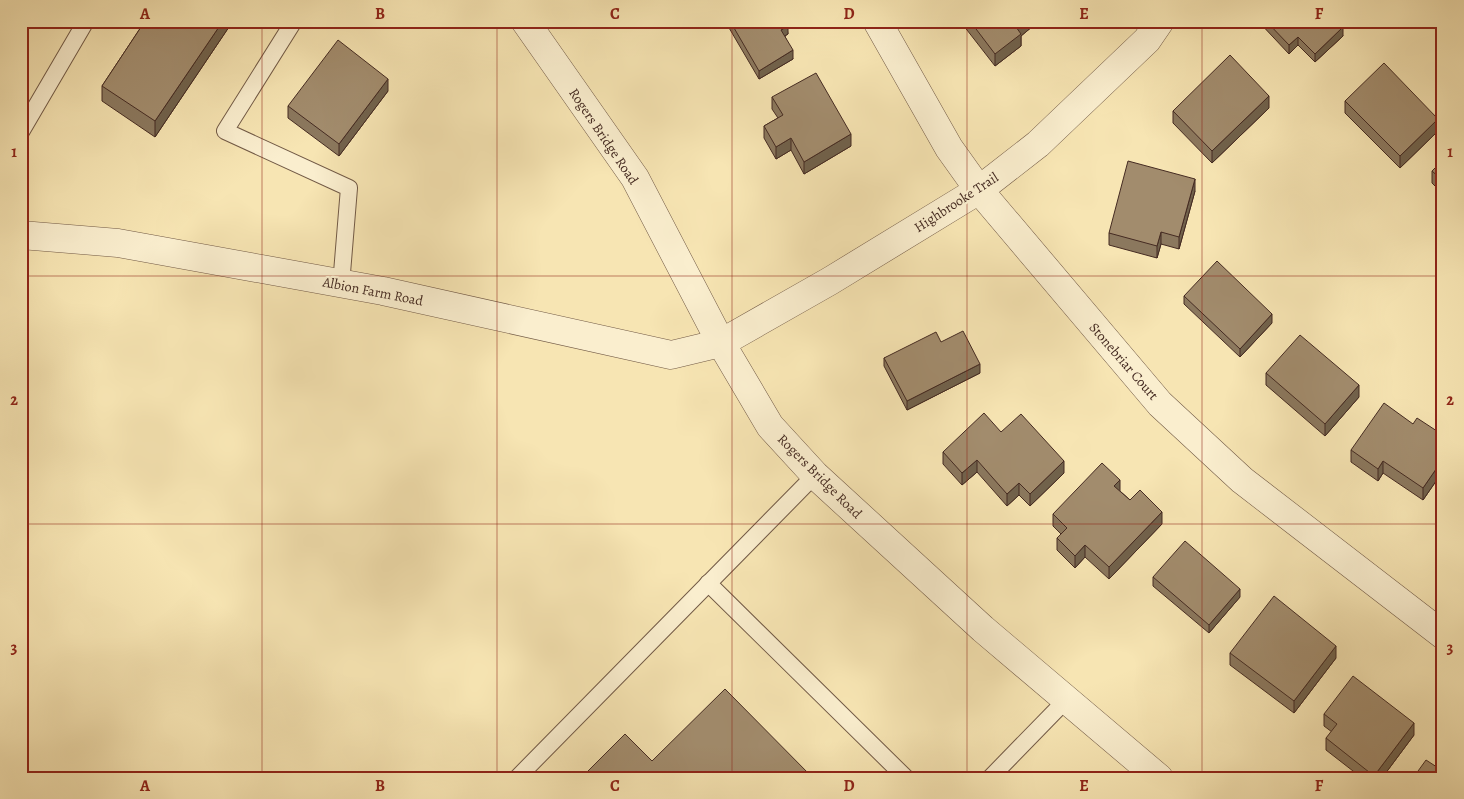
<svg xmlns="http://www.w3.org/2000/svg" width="1464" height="799" viewBox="0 0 1464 799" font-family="Alegreya,serif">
	<rect width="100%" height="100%" fill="#f7e5b3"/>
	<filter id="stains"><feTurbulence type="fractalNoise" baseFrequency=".004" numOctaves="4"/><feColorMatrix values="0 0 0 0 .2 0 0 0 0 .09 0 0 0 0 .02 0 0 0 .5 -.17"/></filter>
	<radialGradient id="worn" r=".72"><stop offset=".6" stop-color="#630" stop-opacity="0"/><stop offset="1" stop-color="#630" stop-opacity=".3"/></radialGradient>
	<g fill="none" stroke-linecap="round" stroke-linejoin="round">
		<!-- service casing -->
		<g stroke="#725a46" stroke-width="18">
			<g id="service">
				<path d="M294,21l-69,110 124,57 -8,97"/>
				<path d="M21,132l65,-111"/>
				<path d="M708,583l198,195"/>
				<path d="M517,778l298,-303"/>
				<path d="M990,778l76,-78"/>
			</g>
		</g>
		<!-- minor casing -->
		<g stroke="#725a46" stroke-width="29">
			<g id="minor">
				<path d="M877,21l72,127 30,42 181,214 82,76 201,155"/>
				<path d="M721,343l109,-62 149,-91 59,-46 109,-104 13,-19"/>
			</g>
		</g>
		<!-- tertiary casing -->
		<g stroke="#725a46" stroke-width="29">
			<g id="tertiary">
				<path d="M525,21l110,157 86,165 49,83 45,49 168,154 176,149"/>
				<path d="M21,235l97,8 265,48 288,64 50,-12"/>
			</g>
		</g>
		<!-- service -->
		<use href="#service" stroke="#faeece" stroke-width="16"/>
		<!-- minor -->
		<use href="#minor" stroke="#faeece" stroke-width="28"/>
		<!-- tertiary -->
		<use href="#tertiary" stroke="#faeece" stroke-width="28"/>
	</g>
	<!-- wall -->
	<g fill="#8b785e" stroke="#452b22">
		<path d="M145,21h88l-78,116 -53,-36v-15z"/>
		<path d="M725,21h61l2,13 -3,2 8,23 -34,20z"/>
		<path d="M960,21h79l-18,15v10l-26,20z"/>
		<path d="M1258,21h79l6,15 -28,26 -17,-17 -9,9z"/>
		<path d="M388,91l-49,65 -51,-38v-12z"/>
		<path d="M772,97l79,49 -47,28 -13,-24 -15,9 -12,-21v-12l14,-8 -6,-9z"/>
		<path d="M1345,101l93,30 -38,37 -55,-55z"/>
		<path d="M1269,108l-57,55 -39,-40v-12z"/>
		<path d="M1443,160v45l-2,-2v-11l-9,-9v-12z"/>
		<path d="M1195,191l-16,58 -18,-5 -4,14 -48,-13v-12z"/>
		<path d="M1184,296l88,27 -32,34 -56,-53z"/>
		<path d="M941,342l39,31 -73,37 -23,-44v-8z"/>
		<path d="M1266,373l93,24 -34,39 -59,-51z"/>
		<path d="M1413,424l30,11v36l-20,29 -40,-27 -5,8 -27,-19v-12z"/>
		<path d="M1001,432l63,41 -34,33 -11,-11 -12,11 -30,-34 -15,13 -19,-21v-12z"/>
		<path d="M1120,491l10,9 32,24 -53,55 -24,-22 -10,11 -18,-18v-12l4,-4 -8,-8v-12z"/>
		<path d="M1153,577l87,20 -31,36 -56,-47z"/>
		<path d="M1230,653l106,5 -42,55 -64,-48z"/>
		<path d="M1324,714l90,21 -32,43h-20l-36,-28v-12l6,-6 -8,-6z"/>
	</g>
	<!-- shaded-wall -->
	<g fill="#71624c" stroke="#452b22">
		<path d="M23,21h9l-11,15v-12z"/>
		<path d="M223,21h10l-78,116v-16z"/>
		<path d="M1024,21h15l-18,15v10l-26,20v-12l21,-27z"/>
		<path d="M788,26v8l-7,4v-8z"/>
		<path d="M1343,27v9l-28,26v-8z"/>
		<path d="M1298,37v8l-9,9v-9z"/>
		<path d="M793,50v9l-34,20v-8z"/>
		<path d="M388,79v12l-49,65v-12z"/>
		<path d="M1269,96v12l-57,55v-12z"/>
		<path d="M1438,119v12l-38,37v-12z"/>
		<path d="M851,134v12l-47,28v-12z"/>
		<path d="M791,138v12l-15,9v-12z"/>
		<path d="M1195,179v12l-16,58v-12z"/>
		<path d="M1161,232v12l-4,14v-12z"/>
		<path d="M1272,314v9l-32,34v-8z"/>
		<path d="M980,364v9l-73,37v-9z"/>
		<path d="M1359,385v12l-34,39v-12z"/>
		<path d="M1443,459v12l-20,29v-12z"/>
		<path d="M977,460v12l-15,13v-12z"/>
		<path d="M1064,461v12l-34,33v-12z"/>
		<path d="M1383,461v12l-5,8v-12z"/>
		<path d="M1120,480v12l-6,-6z"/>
		<path d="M1019,483v12l-12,11v-12z"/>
		<path d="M1162,512v12l-53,55v-12z"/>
		<path d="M1085,545v12l-10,11v-12z"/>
		<path d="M1240,589v8l-31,36v-8z"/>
		<path d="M1336,646v12l-42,55v-12z"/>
		<path d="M1414,723v12l-32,43h-8v-2z"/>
	</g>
	<!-- building -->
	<g fill="#a28c6d" stroke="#452b22">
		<path d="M145,21h78l-68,100 -53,-35z"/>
		<path d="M730,21h56l2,5 -7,4 12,20 -34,21z"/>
		<path d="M970,21h54l-8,6 5,7 -26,20z"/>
		<path d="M1266,21h71l6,6 -28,27 -17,-17 -9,8z"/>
		<path d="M338,40l50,39 -49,65 -51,-38z"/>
		<path d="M1230,55l39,41 -57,55 -39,-40z"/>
		<path d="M1384,63l54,56 -38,37 -55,-55z"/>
		<path d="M816,73l35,61 -47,28 -13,-24 -15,9 -12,-21 19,-11 -11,-18z"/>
		<path d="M1443,160v21l-11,-10z"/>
		<path d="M1128,161l67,18 -16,58 -18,-5 -4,14 -48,-13z"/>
		<path d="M1217,261l55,53 -32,35 -56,-53z"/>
		<path d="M963,331l17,33 -73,37 -23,-43 52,-26 5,10z"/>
		<path d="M1300,335l59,50 -34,39 -59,-51z"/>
		<path d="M1384,403l29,21 4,-6 26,17v24l-20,29 -40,-27 -5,8 -27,-19z"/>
		<path d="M984,413l17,19 20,-18 43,47 -34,33 -11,-11 -12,11 -30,-34 -15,13 -19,-21z"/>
		<path d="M1102,463l18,17 -6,6 16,14 10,-10 22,22 -53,55 -24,-22 -10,11 -18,-18 10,-10 -14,-14z"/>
		<path d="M1185,541l55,48 -31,36 -56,-48z"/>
		<path d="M1274,596l62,50 -42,55 -64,-48z"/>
		<path d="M1353,676l61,47 -40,53 -48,-38 11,-14 -13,-10z"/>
		<path d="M725,689l88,89h-232l44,-44 27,27z"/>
		<path d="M1426,760l17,11v7h-30z"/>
	</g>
	<!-- grid -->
	<path fill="none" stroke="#8f2418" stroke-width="1" stroke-opacity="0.55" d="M262,21v757M497,21v757M732,21v757M967,21v757M1202,21v757M21,276h1422M21,524h1422"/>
	<g text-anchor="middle" stroke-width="4.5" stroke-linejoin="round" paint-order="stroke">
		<!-- street labels -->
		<g font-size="14" fill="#452b22" stroke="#faeece">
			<text transform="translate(604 136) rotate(56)" y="5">Rogers Bridge Road</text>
			<text transform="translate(956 202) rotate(-33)" y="5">Highbrooke Trail</text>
			<text transform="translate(373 291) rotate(11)" y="5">Albion Farm Road</text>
			<text transform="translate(1124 361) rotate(49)" y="5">Stonebriar Court</text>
			<text transform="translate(820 476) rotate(45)" y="5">Rogers Bridge Road</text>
		</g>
	</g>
	<!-- margin -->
	<rect width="1464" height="799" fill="none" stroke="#f7e5b3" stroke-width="55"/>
	<rect x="28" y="28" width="1408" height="744" fill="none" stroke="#8f2418" stroke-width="2"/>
	<g font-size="16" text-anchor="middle" font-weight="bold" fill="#8f2418">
		<text x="145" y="19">A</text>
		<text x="380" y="19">B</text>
		<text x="615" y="19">C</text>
		<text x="849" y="19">D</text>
		<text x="1084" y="19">E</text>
		<text x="1319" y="19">F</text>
		<text x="14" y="157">1</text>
		<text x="1450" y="157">1</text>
		<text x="14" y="405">2</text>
		<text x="1450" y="405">2</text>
		<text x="14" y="653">3</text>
		<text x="1450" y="653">3</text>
		<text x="145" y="791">A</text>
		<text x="380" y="791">B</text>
		<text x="615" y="791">C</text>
		<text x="849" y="791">D</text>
		<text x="1084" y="791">E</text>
		<text x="1319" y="791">F</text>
	</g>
	<rect width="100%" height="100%" filter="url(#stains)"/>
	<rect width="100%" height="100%" fill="url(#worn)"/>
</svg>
